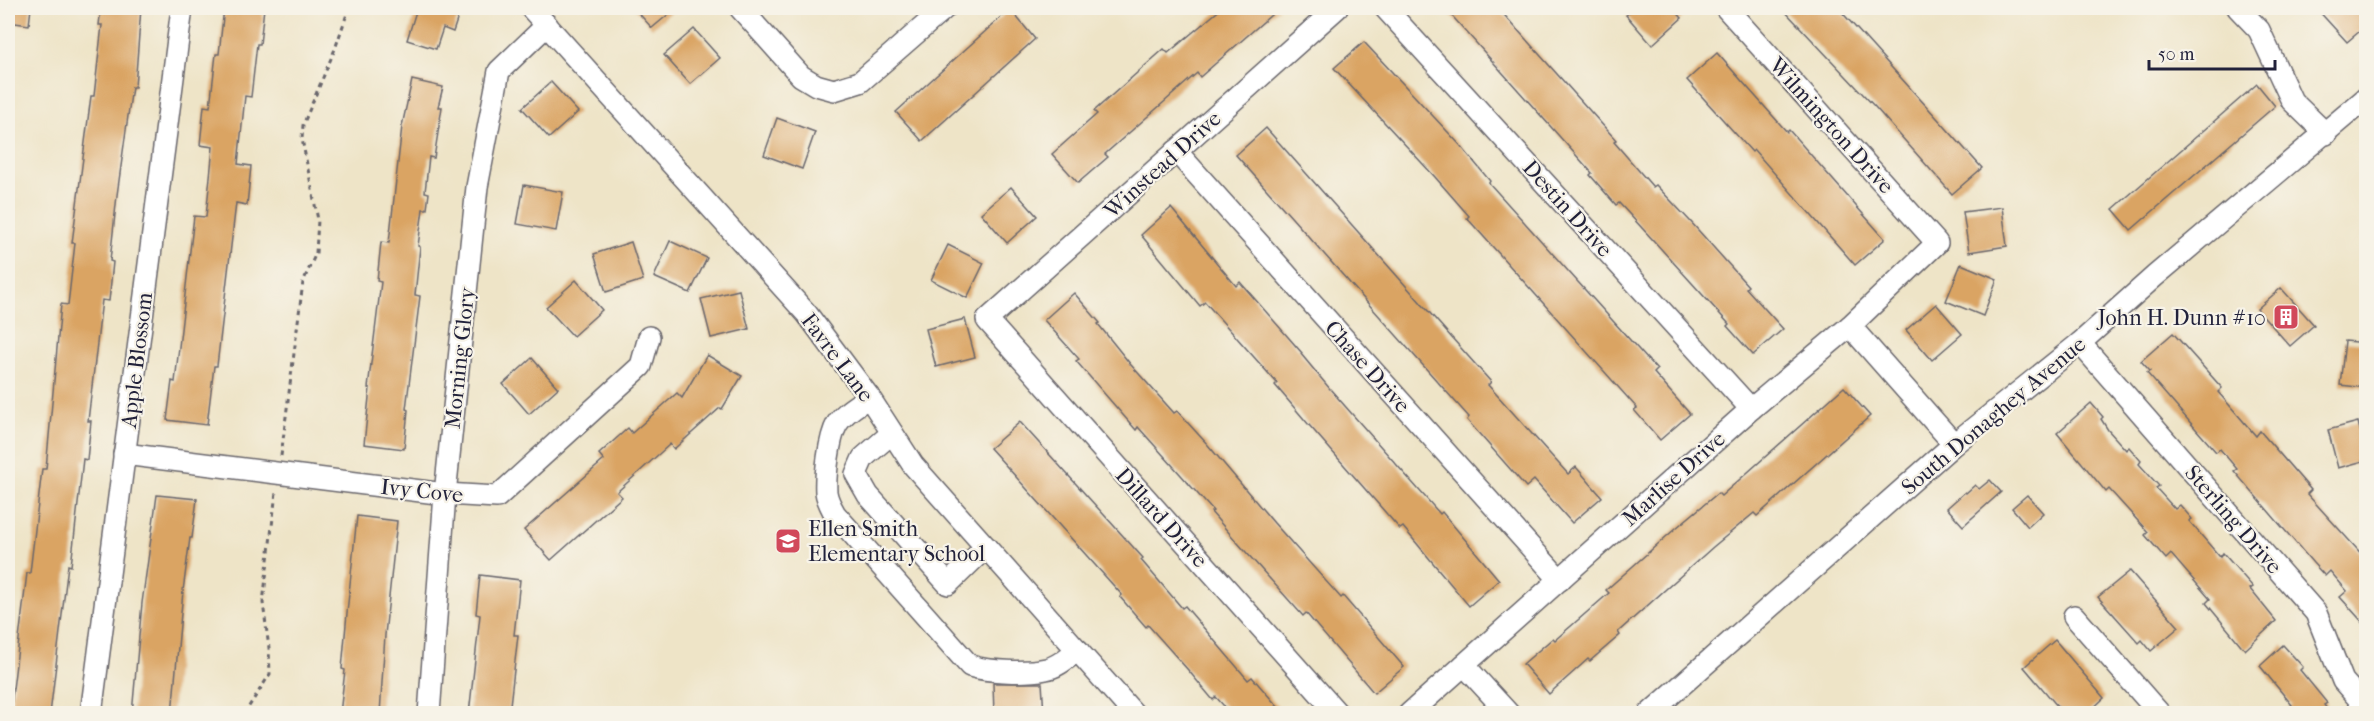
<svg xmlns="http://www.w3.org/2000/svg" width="2374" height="721" viewBox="0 0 2374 721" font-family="'IM FELL French Canon',serif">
	<rect width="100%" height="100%" fill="#f7f3e8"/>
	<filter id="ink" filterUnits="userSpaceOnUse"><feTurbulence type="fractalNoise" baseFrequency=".0167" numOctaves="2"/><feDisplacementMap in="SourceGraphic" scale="12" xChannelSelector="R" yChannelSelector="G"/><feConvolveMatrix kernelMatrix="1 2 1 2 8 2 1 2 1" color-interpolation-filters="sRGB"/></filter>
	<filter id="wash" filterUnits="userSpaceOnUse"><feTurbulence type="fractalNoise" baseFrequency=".008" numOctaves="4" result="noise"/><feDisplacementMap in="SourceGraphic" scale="24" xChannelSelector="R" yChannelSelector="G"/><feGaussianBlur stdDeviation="1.35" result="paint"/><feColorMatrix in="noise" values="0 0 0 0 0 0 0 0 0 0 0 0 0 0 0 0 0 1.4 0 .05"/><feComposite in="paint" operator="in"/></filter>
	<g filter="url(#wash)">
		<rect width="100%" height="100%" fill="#eee4c7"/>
		<g id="blocks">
			<!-- building -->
			<g fill="#daa464">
				<path d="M8,8h23l-2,17 -21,-3z"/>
				<path d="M101,8h40l-6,79h-3l-15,108 -7,66 3,1 -4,39 -7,-1 -14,121h3l-4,39 -4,-1 -12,107 -3,-1 -18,149h-40l17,-141h3l12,-104h4l15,-165 7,1 7,-62h-3l19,-147h3l8,-71h-3z"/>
				<path d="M224,8h40l-4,36h-3l-6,53 -6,-1 -7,68 13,2 -4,39 -11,-2 -19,163h-3l-7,59 -40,-5 5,-39 3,1 19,-166 12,1 7,-70 -13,-2 4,-39 6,1 6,-53h3z"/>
				<path d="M417,8h23l19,6 -6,18 -10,-4 -7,21 -29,-9z"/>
				<path d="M634,8h42l-24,20z"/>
				<path d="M1222,8h57l-79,69 -3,-4 -92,81 3,3 -30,26 -26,-29 45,-40 -3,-3 70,-62 4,4z"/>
				<path d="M1445,8h53l118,132 -2,2 39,45 3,-2 34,36 58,65 -2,2 37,41 -30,26 -26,-29 2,-2 -76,-84 -34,-37 -3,2 -26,-30 2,-2z"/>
				<path d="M1635,8h38l9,10 -30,27 -26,-30z"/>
				<path d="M1782,8h56l144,160 -30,26 -76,-86z"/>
				<path d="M2316,8h51v17l-20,17z"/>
				<path d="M1010,9l25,30 -113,102 -26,-29z"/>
				<path d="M694,29l26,29 -30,26 -26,-29z"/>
				<path d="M1364,42l96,103 30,36 -1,2 168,187 -3,3 36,41 -30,26 -26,-30 3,-2 -170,-190 2,-2 -34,-39 -101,-109z"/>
				<path d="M1717,53l70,79 2,-2 96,109 -30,26 -101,-115 -2,2 -65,-72z"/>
				<path d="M412,80l31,7 -5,20h4l-8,51 -5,-1 -4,35 4,1 -2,16h-4l-5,37 2,1 -5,48 5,1 -14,113 2,1 -4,39 -40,-5 6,-56h-2l13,-106 -4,-1 4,-39 8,1 13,-117z"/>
				<path d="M551,82l27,30 -29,26 -27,-30z"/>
				<path d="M2257,84l18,22 -144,124 -18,-21z"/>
				<path d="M777,118l38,14 -13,37 -38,-14z"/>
				<path d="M1266,128l225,254 -3,3 80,89 8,-7 26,30 -30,26 -38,-43 -8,7 -59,-67 2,-3 -233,-262z"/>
				<path d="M524,185l39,7 -7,39 -39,-7z"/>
				<path d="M1011,187l26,29 -30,27 -26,-30z"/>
				<path d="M2002,207l5,39 -38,6 -6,-40z"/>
				<path d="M1171,208l65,78 4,-4 62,71 -1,1 29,35 110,125 2,-2 57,68 -30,26 -66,-79 -3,2 -91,-104 -34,-40 2,-2 -72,-81 -5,4 -59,-71z"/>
				<path d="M670,241l37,17 -17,35 -36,-16z"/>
				<path d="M631,242l12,38 -37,12 -12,-38z"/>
				<path d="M948,245l36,18 -17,35 -36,-18z"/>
				<path d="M1961,264l36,15 -14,37 -37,-15z"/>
				<path d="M576,280l26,30 -29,26 -27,-29z"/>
				<path d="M2281,288l33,37 -24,21 -33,-37z"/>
				<path d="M739,290l10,39 -38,9 -10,-39z"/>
				<path d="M1074,293l26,30 -2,1 33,41 43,48 3,-2 31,34 66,78 67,75 2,-2 61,71 -30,26 -68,-80 -3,3 -66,-74 -26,-30 2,-1 -40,-45 -35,-39 -2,3 -60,-69 3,-2 -35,-39z"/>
				<path d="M1936,304l26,30 -30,26 -26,-30z"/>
				<path d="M965,319l10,38 -39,10 -10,-38z"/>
				<path d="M2173,333l49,55 -4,4 38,44 4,-5 51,59 -4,4 60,66v67l-27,-30 7,-6 -17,-20 -5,5 -12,-13 -79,-92 3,-2 -17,-20 -4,3 -69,-79 3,-2 -9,-10z"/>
				<path d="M2345,341l22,2v45l-27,-3z"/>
				<path d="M707,355l35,21 -20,33 -2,-1 -46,41 -4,-5 -53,48 5,5 -71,63 -27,-30 80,-70 -5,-6 29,-26 4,5 45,-40 5,5z"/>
				<path d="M532,358l26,30 -29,26 -26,-30z"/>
				<path d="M1844,387l26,29 -113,100 -3,-3 -41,34 -95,85 2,3 -30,26 -2,-2 -39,35 -26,-30 30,-26 2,2 54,-47 -3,-3 70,-62 42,-35 3,3z"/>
				<path d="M2091,403l12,14 -2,2 7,11 18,20 3,-3 12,14 -2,3 20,22 -3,2 19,21 5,-4 12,14 -3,2 31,36 3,-4 30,34 -3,2 26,32 -31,29 -39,-47 4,-4 -39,-45 -5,5 -21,-24 3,-3 -39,-43 -3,3 -49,-59z"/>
				<path d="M1020,422l123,136 -2,2 41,48 3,-2 63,74 4,-3 26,30 -8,7h-39l-15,-17 -3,3 -25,-30 -40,-45 -2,2 -26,-30 2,-2 -132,-147z"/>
				<path d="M2358,422l5,19 4,-1v20l-29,8 -10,-38z"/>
				<path d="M1990,480l11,12 -38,34 -16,-18 18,-16 1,1 9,-8 4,4z"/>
				<path d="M157,495l40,4 -5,39h-2l-7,53 -11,123h-40l10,-111z"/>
				<path d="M2027,495l16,18 -15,14 -16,-19z"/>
				<path d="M357,516l40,5 -12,114 -5,79h-40l5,-44 -3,-1 5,-56z"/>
				<path d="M2130,571l49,56 -28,24 -9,-11 -3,3 -41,-46z"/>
				<path d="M480,575l40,5 -6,55h4l-9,79h-40l11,-99 -4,-1z"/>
				<path d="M2055,640l49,58 -17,16h-23l-40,-47z"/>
				<path d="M2283,645l20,22 -3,3 27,33 -3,2 7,9h-48l9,-9 -32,-39z"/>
				<path d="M993,683h49l2,31h-50z"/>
			</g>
		</g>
	</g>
	<g filter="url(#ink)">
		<use href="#blocks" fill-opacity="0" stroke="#69666c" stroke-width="1.5"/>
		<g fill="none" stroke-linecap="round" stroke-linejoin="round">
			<!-- minor casing -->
			<g stroke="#69666c" stroke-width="24">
				<g id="minor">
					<path d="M531,8l276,306 62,83 44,68 221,249"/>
					<path d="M740,8l61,68 15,9 18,5 26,-8 85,-74"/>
					<path d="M1337,8l-350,312 351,394"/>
					<path d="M1385,8l366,401"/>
					<path d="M2238,8l21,22 33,71 34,33"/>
					<path d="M1176,151l384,429"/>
					<path d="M1850,326l104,118"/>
					<path d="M2080,343l236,270 27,68 23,26"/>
					<path d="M869,397c-11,8 -25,15 -32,27 -8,14 -12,52 -11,68 1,8 5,15 9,22l135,152c19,6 56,7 76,3 12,-2 22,-12 32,-19"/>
					<path d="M892,433l-29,25 -7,16 12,21 80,89 38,-37"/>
					<path d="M124,454l321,40 52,3 144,-131 8,-29"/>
					<path d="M2074,616l86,98"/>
					<path d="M1464,665l45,49"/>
					<path d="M91,714l91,-706"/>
					<path d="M429,714l16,-220 32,-307 22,-116 48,-46"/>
					<path d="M1409,714l342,-305 99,-83 87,-83 -211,-235"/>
					<path d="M1649,714l305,-270 126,-101 75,-67 211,-178"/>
				</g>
			</g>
			<!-- path -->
			<g stroke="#69666c" stroke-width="3" stroke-dasharray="4.5 4.5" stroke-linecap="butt">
				<path d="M281,456l22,-174 13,-29 2,-33 -16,-81 1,-14 32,-76 14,-41"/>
				<path d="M244,714l26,-40 -1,-26 -6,-45 13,-111"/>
			</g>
			<!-- minor -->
			<use href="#minor" stroke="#fff" stroke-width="21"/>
		</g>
	</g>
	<!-- icons -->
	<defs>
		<g id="building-square" transform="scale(1.35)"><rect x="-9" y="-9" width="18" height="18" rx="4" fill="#d1495b" stroke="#f7f3e8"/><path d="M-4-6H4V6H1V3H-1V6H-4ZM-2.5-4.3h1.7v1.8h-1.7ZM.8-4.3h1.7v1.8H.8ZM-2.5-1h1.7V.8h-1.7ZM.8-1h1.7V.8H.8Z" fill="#fff"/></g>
		<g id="school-square" transform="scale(1.35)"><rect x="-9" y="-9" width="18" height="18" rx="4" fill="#d1495b" stroke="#f7f3e8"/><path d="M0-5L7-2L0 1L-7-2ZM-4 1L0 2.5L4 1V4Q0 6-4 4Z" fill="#fff"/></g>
	</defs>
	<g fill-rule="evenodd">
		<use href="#building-square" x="2286" y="317"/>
		<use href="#school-square" x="788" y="541"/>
	</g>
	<g text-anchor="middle" stroke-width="4.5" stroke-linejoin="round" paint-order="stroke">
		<!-- street labels -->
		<g font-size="22" fill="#22223b" stroke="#f7f3e8">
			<text transform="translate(1832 125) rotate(48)" y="8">Wilmington Drive</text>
			<text transform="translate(1162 164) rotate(-42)" y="8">Winstead Drive</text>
			<text transform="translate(1568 208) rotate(48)" y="8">Destin Drive</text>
			<text transform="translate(838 357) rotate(53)" y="8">Favre Lane</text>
			<text transform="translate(459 358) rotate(-84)" y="8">Morning Glory</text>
			<text transform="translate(136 360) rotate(-83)" y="8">Apple Blossom</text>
			<text transform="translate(1368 366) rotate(48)" y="8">Chase Drive</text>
			<text transform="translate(1993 415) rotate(-40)" y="8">South Donaghey Avenue</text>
			<text transform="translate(1673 478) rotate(-42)" y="8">Marlise Drive</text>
			<text transform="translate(422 490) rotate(6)" y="8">Ivy Cove</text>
			<text transform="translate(1162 517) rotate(48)" y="8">Dillard Drive</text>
			<text transform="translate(2234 519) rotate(49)" y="8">Sterling Drive</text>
		</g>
		<!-- poi labels -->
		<g font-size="22" fill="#22223b" stroke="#f7f3e8" text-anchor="end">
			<text x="2266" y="325">John H. Dunn #10</text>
			<text x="808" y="536" text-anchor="start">Ellen Smith<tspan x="808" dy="25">Elementary School</tspan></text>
		</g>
	</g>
	<!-- margin -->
	<rect width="2374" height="721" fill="none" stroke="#f7f3e8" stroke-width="30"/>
	<!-- scale -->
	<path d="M2149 60v9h126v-9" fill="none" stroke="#22223b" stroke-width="3"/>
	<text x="2158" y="60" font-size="18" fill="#22223b" stroke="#f7f3e8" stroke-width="4.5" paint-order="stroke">50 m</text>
</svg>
